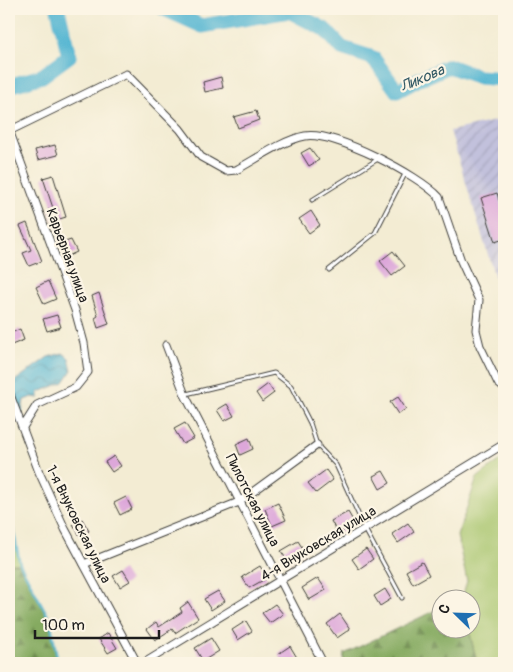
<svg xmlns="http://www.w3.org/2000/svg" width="513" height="672" viewBox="0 0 513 672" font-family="Pangolin,sans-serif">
	<defs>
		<pattern id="industrial-furrows" width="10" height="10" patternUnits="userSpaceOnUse" patternTransform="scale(1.25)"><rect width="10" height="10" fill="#c2c1dc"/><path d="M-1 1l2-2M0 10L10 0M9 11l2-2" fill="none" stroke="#a6a5bc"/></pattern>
		<pattern id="forest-firs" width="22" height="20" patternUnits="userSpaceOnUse" patternTransform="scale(1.25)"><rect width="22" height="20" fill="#85aa60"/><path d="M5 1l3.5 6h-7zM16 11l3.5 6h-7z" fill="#6c8a4e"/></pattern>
		<pattern id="water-waves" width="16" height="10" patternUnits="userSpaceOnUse" patternTransform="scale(1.25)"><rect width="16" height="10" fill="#53b5d2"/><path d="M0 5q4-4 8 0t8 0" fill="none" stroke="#4492aa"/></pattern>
	</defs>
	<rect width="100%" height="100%" fill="#fcf5e5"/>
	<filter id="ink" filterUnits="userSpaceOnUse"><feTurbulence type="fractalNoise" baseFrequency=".02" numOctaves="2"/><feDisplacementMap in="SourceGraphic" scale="10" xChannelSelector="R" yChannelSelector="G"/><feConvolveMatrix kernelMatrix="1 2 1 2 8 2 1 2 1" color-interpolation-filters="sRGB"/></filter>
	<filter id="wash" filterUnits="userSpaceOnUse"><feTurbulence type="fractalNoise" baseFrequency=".0096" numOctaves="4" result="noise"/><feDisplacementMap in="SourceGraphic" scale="20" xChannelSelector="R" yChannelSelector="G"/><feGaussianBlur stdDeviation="1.12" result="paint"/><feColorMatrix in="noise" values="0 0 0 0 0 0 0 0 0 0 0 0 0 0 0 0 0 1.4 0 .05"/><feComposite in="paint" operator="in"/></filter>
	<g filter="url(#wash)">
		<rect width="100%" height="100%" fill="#f3ecd3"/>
		<!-- industrial -->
		<path fill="url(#industrial-furrows)" d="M504,119v188l-54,-176z"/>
		<!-- green -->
		<g fill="#a7c56d" stroke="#627044">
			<path d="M504,457v206h-27l-8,-33 1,-30 -7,-1 -1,-1 5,-17 -10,-45 20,-58z"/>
			<path d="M9,510l11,54h-11z"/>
		</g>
		<!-- forest -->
		<g fill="url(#forest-firs)" stroke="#50633e">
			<path d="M9,564h11l30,56 8,43h-49z"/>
			<path d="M440,608v22h29l8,33h-134l1,-9z"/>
		</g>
		<!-- water -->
		<path fill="url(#water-waves)" stroke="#386877" d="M63,353l6,5 3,12 -8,12 -25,10v6l-7,-1 -8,3 -2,11 -6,-8 -4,-20 36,-26z"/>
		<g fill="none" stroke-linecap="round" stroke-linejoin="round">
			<!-- stream -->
			<g stroke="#53b5d2" stroke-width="2.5">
				<path d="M9,427l13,-16"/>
				<path d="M9,509l11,55 30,56 8,43"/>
			</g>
			<!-- river -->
			<g stroke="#53b5d2" stroke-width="15">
				<path d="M164,9l38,17 87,-15 35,18 18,19 31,10 24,33 22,-12 30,-13 30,11 25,2"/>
				<path d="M9,86l33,-10 27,-20 -11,-47"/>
			</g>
		</g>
		<g id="blocks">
			<!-- building -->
			<g fill="#dda7da">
				<path d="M221,77l2,11 -18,4 -2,-10z"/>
				<path d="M256,111l3,9 -21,8 -4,-11z"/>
				<path d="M55,145l3,10 -20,5 -3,-10z"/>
				<path d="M310,148l9,12 -10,6 -8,-13z"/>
				<path d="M53,175l13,42 -13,4 -4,-12 4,-1 -10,-30z"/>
				<path d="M497,193l7,23v23l-9,3 -14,-44z"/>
				<path d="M311,211l9,14 -11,8 -10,-14z"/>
				<path d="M27,223l15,38 -13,5 -6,-13 8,-3 -11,-24z"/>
				<path d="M71,240l6,12 -9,4 -6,-13z"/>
				<path d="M393,251l12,15 -13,10 -12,-15z"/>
				<path d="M48,281l8,18 -12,5 -8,-17z"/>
				<path d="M99,293l10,31 -11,4 -3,-10 3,-2 -6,-20z"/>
				<path d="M57,315l4,12 -14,4 -4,-12z"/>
				<path d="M20,329l4,11 -15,6v-12z"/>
				<path d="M268,384l6,9 -12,9 -6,-9z"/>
				<path d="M398,397l8,12 -8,5 -8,-12z"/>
				<path d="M227,404l7,12 -10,5 -7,-11z"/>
				<path d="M185,423l9,15 -11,6 -9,-15z"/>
				<path d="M249,438l4,11 -13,6 -4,-11z"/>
				<path d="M114,456l7,10 -9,6 -7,-10z"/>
				<path d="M326,470l7,10 -17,13 -8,-10z"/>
				<path d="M383,471l7,12 -10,6 -7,-13z"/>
				<path d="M126,497l6,12 -12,6 -6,-12z"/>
				<path d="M278,503l8,17 -14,6 -7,-17z"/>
				<path d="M348,512l7,12 -17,10 -7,-13z"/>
				<path d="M82,519l7,12 -9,5 -7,-12z"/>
				<path d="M408,523l6,9 -16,11 -6,-9z"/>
				<path d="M298,541l7,11 -17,10 -7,-11z"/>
				<path d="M366,549l7,10 -14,10 -7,-10z"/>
				<path d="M422,562l7,13 -16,9 -7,-13z"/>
				<path d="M260,566l7,12 -18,10 -7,-11z"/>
				<path d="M123,570l7,11 -10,6 -7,-11z"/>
				<path d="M318,578l8,12 -17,10 -7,-12z"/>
				<path d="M385,589l6,10 -11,7 -6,-10z"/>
				<path d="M218,591l7,10 -14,9 -7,-11z"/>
				<path d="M188,602l10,16 -23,15 -3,-4 -17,11 -8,-11 9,-7 3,5 23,-15 -2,-4z"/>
				<path d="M275,604l8,10 -13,9 -8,-10z"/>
				<path d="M340,614l10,15 -13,9 -10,-14z"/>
				<path d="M246,621l6,10 -14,9 -6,-10z"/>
				<path d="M108,633l9,15 -9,5 -9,-14z"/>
				<path d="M211,638l8,13 -16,10 -8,-13z"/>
				<path d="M290,646l9,15 -15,2 -6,-9z"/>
			</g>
		</g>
	</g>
	<g filter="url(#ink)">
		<use href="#blocks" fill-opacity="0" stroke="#3c3b37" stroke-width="1"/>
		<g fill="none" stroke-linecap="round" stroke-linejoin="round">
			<!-- service casing -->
			<g stroke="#3c3b37" stroke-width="5">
				<g id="service">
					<path d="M312,200l66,-41"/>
					<path d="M329,270l46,-37 30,-59"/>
					<path d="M186,394l88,-21 17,13 19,37 7,22 19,20 29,64 37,69"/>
				</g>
			</g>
			<!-- minor casing -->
			<g stroke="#3c3b37" stroke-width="9">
				<g id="minor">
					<path d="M9,130l66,180 9,33 4,29 -12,15 -39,18 -14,22"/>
					<path d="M9,131l117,-57 54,55 21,28 25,14 10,-1c19,-10 47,-30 69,-34 29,-5 114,39 134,61l22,64 18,39 -3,30 4,16 18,37 6,5"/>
					<path d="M166,345l19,50 138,268"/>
					<path d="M9,392l30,80 26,57 72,134"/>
					<path d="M84,564l155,-62 78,-57"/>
					<path d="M144,663l360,-219"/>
				</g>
			</g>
			<!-- service -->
			<use href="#service" stroke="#fff" stroke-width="3"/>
			<!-- minor -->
			<use href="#minor" stroke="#fff" stroke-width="7"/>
		</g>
	</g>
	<g text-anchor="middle" stroke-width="4.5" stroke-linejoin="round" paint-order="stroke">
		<!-- street labels -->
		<g font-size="14" fill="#1c1c1c" stroke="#fcf5e5">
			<text transform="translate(68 255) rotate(70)" y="5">Карьерная улица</text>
			<text transform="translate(253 500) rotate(63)" y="5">Пилотская улица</text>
			<text transform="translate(79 524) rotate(64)" y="5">1-я Внуковская улица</text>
			<text transform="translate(318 543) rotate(-31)" y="5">4-я Внуковская улица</text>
		</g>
		<!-- water labels -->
		<g font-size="15" font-style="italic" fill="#325965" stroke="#fcf5e5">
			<text transform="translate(422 78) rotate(-23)" y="5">Ликова</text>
		</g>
	</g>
	<!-- margin -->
	<rect width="513" height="672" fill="none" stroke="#fcf5e5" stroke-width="30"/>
	<!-- north arrow -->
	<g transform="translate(456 614) rotate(293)"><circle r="24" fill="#fcf5e5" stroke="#a29e95"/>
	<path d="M0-4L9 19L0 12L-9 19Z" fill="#1f6fb2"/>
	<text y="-8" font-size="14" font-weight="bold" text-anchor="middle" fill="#1c1c1c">С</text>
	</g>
	<!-- scale -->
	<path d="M35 630v8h124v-8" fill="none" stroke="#1c1c1c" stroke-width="2.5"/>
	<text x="42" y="630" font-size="15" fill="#1c1c1c" stroke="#fcf5e5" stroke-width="4" paint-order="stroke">100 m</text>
</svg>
